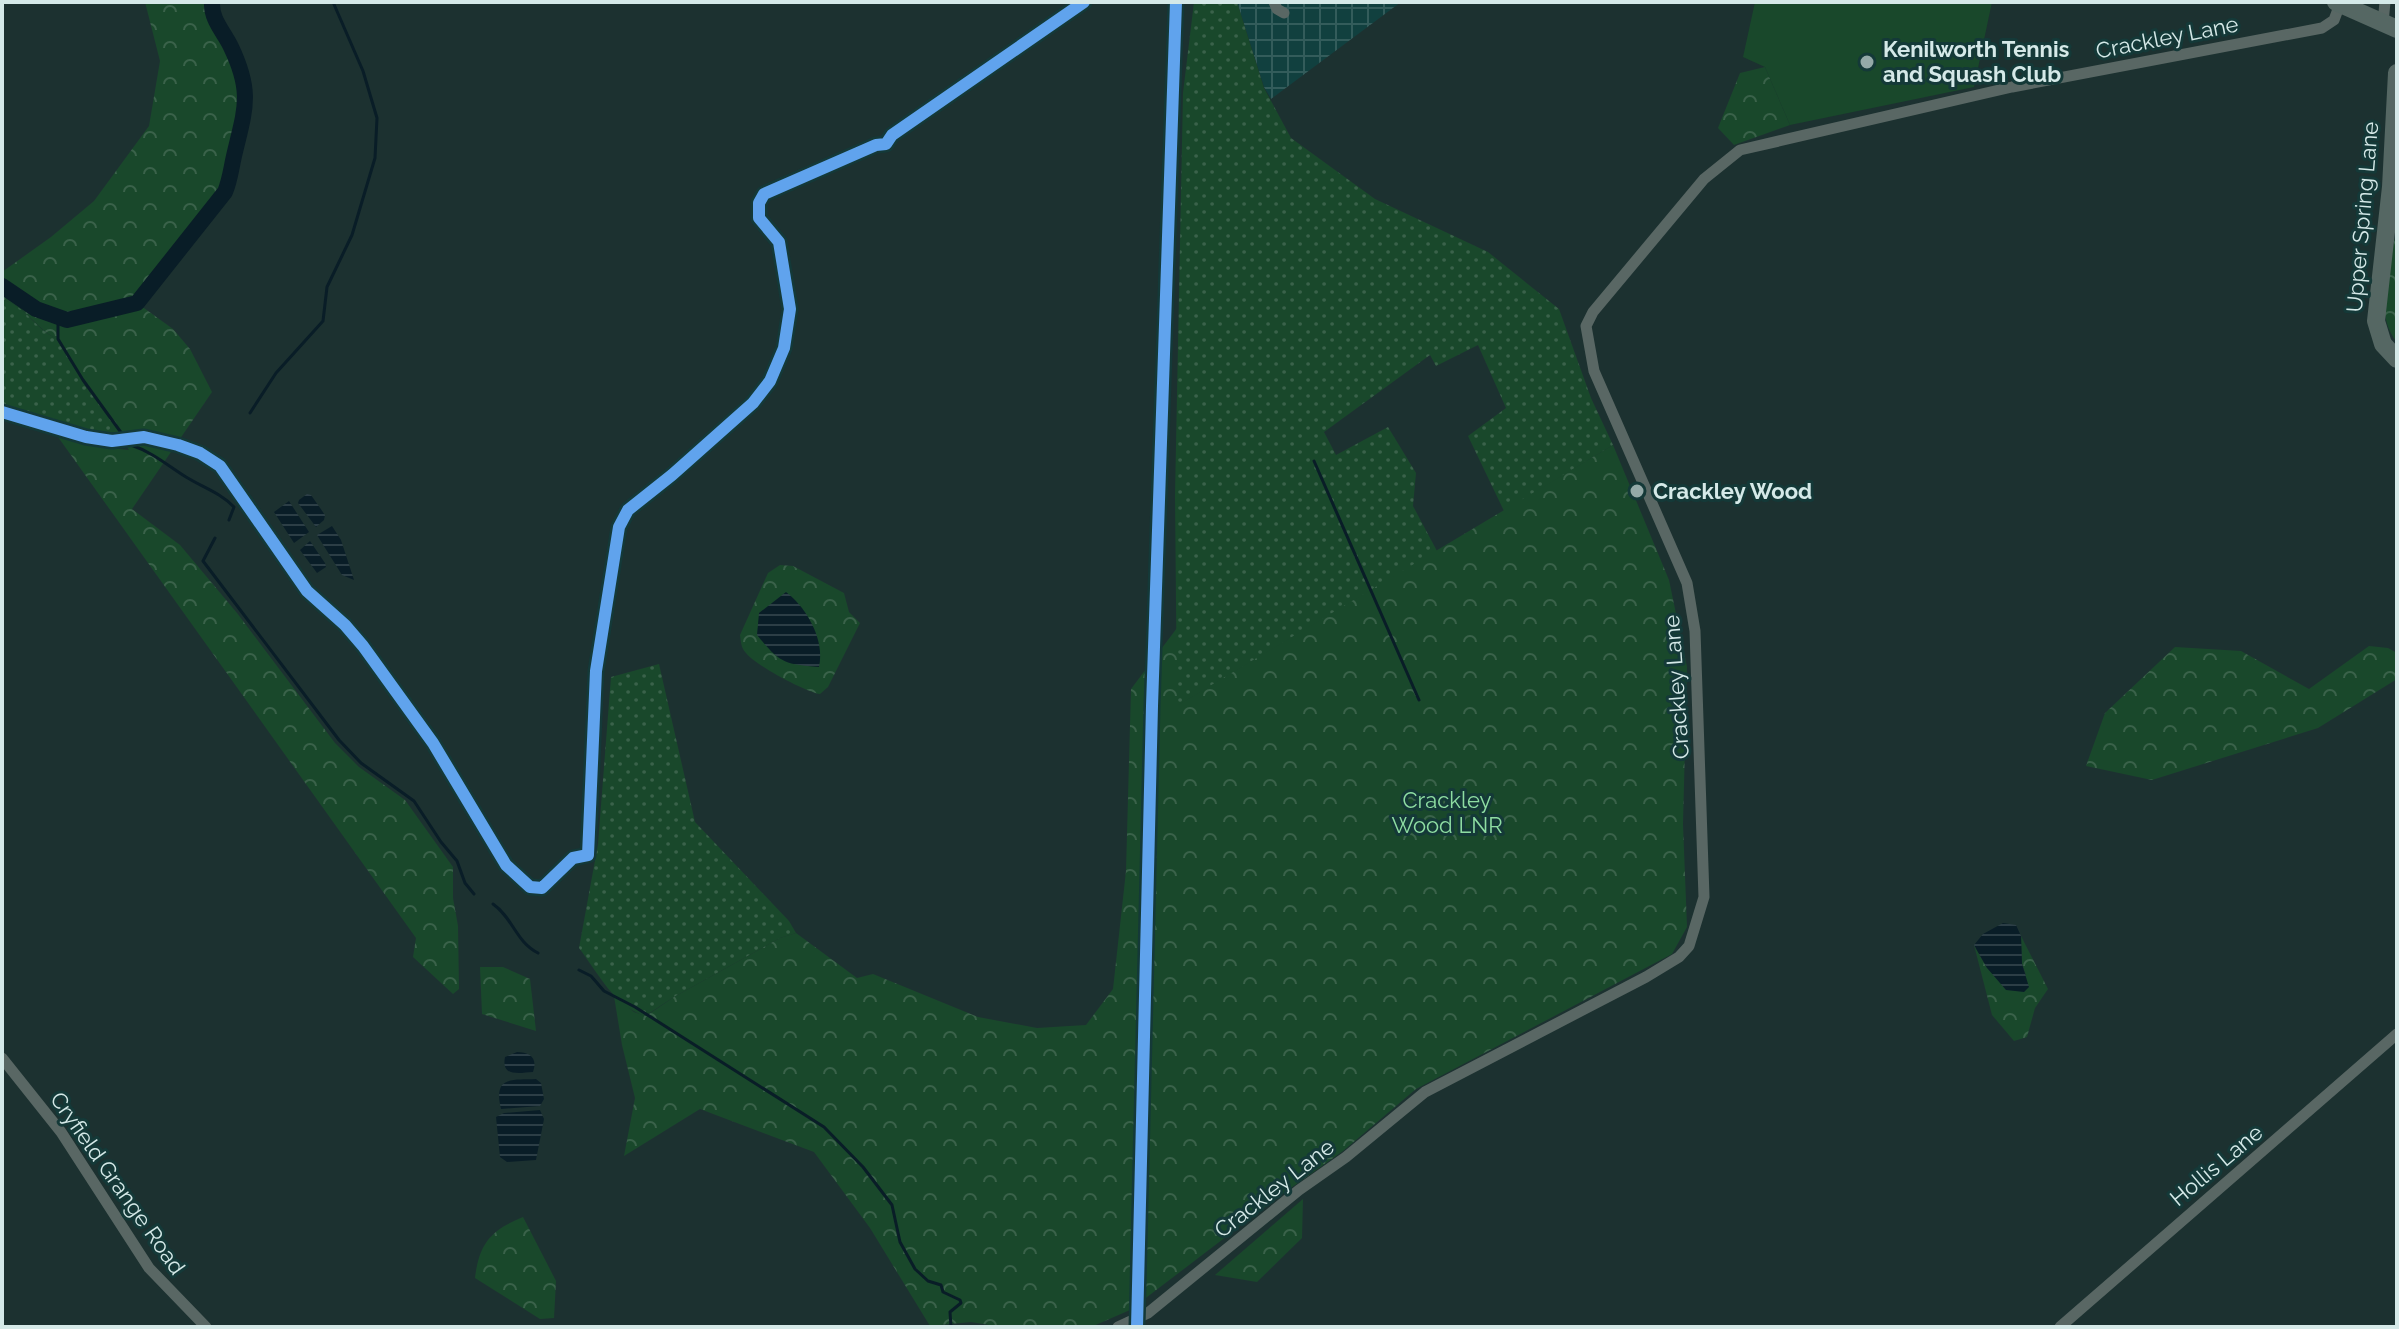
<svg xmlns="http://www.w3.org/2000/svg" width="2399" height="1329" viewBox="0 0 2399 1329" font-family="Raleway,sans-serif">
	<defs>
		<pattern id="industrial-grid" width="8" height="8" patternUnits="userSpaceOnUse" patternTransform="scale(2)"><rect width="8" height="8" fill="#11403f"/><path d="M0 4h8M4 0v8" fill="none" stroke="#335c5b"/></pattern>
		<pattern id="grass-dots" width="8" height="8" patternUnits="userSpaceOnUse" patternTransform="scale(2)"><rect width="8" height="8" fill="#19482b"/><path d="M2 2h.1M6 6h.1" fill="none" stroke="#3a624a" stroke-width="1.8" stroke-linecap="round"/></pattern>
		<pattern id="forest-crowns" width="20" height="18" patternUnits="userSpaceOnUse" patternTransform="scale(2)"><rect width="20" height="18" fill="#19482b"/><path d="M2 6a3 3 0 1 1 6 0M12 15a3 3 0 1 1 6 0" fill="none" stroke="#3a624a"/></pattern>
		<pattern id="water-rules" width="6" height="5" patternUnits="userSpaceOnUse" patternTransform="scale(2)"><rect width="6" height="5" fill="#091d27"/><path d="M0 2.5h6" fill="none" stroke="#2c3e46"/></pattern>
	</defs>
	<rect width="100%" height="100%" fill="#1c3130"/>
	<!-- industrial -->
	<path fill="url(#industrial-grid)" d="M1237,2h164l-130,97 -7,-12z"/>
	<!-- grass -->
	<g fill="url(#grass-dots)">
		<path d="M1194,2h43l27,86 27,50 84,61 113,53 71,57 32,89 22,47 -109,66 -36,-75 38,-28 -28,-63 -42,21 -6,-11 -106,77 12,23 52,-28 28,46 -3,33 24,45 -260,155 -2,-210 8,-403z"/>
		<path d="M2,300c22,3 34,31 56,39l65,100 -36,-5 -85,-24z"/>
		<path d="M659,664l36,158 94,99 7,12 -16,5 -106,59 -29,19c-31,-10 -47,-43 -66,-68l19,-104 13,-167z"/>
	</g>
	<!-- forest -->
	<g fill="url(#forest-crowns)">
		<path d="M145,2h67c-1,18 12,30 19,45 22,46 14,62 3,109 -3,13 -4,24 -9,36l-88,111 36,26 17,20 22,43 -80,117 48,36 57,68 98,130 24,24 46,33 48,67v31l5,28 1,63 -6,5 -40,-37 3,-19 -358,-501 50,11 21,2 -71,-111c-21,-8 -34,-36 -56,-39v-28l49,-35 43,-36 55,-75 11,-65z"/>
		<path d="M1765,67l25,58 -56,20 -16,-17 22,-55z"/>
		<path d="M2397,229v113c-25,-29 -7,-79 0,-113z"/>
		<path d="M1613,445l56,135 18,87 -4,157 4,103 -15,27 -256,135 -73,62 -62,44 -151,115 -39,17h-90l-30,-5 -41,4 -60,-98 -56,-76 -114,-43 -76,47 11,-58 -13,-53 -8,-49 20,16 12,4 28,-19 106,-59 16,-5 61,45 16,-4 105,43 59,11 49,-3 27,-36 13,-118 5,-182 46,-61 1,77z"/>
		<path d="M780,565l13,1 51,27 5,19 11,11 -32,64 -8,7c-14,-2 -65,-29 -74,-41 -5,-5 -5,-11 -6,-18l28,-62z"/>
		<path d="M2369,646l19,2 9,5v26l-79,49 -166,52 -66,-14 19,-53 70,-66 66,4 68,38z"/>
		<path d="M2021,936l27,53 -13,19 -8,29 -13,4 -22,-26 -18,-70 13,23 39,7 -4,-11z"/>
		<path d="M480,967h23l27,12 6,52 -54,-17z"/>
		<path d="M1303,1199l-1,39 -45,44 -42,-7z"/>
		<path d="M523,1217l33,64 -2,37 -14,1 -65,-41c4,-35 16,-48 48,-61z"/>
	</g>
	<!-- pitch -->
	<path fill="#19482b" d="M1755,2h237l-18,85 -184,38 -25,-58 -22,-10z"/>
	<!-- water -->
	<g fill="url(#water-rules)">
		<path d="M307,494l4,1 14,20 -1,5 -8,7 -18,-24 1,-3z"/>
		<path d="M289,501l20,31 -15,11 -20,-31z"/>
		<path d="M332,526l9,14 13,40 -12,-5 -25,-40z"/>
		<path d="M310,541l15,22 1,4 -9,6 -17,-23z"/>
		<path d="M786,592c21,16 39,48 33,75 -36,-3 -39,-4 -62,-32l2,-22z"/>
		<path d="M2003,923l13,2 5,11 1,28 7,23 -5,5 -18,-2 -19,-22 -13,-23 9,-11z"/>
		<path d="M517,1052c13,0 21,6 16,20 -14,1 -32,5 -28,-15z"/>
		<path d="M536,1079l5,4 3,16 -4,7 -39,3c-8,-33 10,-29 35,-30z"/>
		<path d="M540,1110l4,9 -8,41 -29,2 -7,-5 -4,-40 8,-4z"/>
	</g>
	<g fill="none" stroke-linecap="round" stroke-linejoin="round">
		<!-- stream -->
		<g stroke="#091d27" stroke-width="3">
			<path d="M58,317v22l25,41 42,58"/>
			<path d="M250,413l26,-40 47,-52 4,-34 25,-52 23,-77 2,-40 -14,-47 -30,-69"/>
			<path d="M131,445c21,7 36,20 55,32 16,10 35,16 48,30l-5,13"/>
			<path d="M1314,461l105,239"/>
			<path d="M215,538l-12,23 136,179 22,23 53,38 27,41 16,19 8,22 9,11"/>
			<path d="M493,904c20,14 23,38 45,49"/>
			<path d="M579,970l12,6 13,15 31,16 189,120 39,40 29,38 8,37 15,27 13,12 13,4 2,7 17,8 1,3 -11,9 1,15"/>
		</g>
		<!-- river -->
		<path stroke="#091d27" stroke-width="16" d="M2,286l34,23 31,11 70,-17 88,-111c5,-12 6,-23 9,-36 11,-47 19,-63 -3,-109 -7,-15 -20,-27 -19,-45"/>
		<!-- minor -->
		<g stroke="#596764" stroke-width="11">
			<path d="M1274,2l3,7 7,4"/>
			<path d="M2383,23l2,-21"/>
			<path d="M2,1058l59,74 88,136 57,59"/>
			<path d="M1118,1327l30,-14 151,-123 47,-33 79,-65 221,-115 33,-20 10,-11 15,-49 -9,-266 -8,-48 -93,-212 -8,-45 7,-14 111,-133 36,-29 272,-63 310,-59 12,-8 6,-16"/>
			<path d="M2060,1327l337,-293"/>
		</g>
		<!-- primary -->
		<g stroke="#556763" stroke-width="18">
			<path d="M2336,2l61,27"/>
			<path d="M2397,73l-6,114 -15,134 7,23 14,15"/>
		</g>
		<!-- cycleway casing -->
		<g stroke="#143938" stroke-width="17">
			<g id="cycleway">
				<path d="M2,412l84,25 26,4 32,-4 34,8 22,8 20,13 87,125 38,34 18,21 70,97 73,122 24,22 12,1 31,-30 15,-3 8,-184 23,-144 9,-17 44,-35 81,-72 17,-22 14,-33 6,-39 -11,-67 -20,-24v-15l5,-9 112,-49 10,-1 6,-9 192,-133"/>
				<path d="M1137,1327l15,-621 24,-704"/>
			</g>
		</g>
		<!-- cycleway -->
		<use href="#cycleway" stroke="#60a3ed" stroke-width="12"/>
	</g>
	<!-- markers -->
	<g fill="#94a9a8" stroke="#143938" stroke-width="3">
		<circle cx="1867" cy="62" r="8"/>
		<circle cx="1637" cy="491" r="8"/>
	</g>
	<g text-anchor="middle" stroke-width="6" stroke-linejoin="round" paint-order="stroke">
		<!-- street labels -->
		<g font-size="22" fill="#d5e9e8" stroke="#143938">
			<text transform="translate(2167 37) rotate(-11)" y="8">Crackley Lane</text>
			<text transform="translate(2362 217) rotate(-85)" y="8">Upper Spring Lane</text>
			<text transform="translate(1676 687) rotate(-94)" y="8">Crackley Lane</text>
			<text transform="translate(2216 1165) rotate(-40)" y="8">Hollis Lane</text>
			<text transform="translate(118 1183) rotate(55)" y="8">Cryfield Grange Road</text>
			<text transform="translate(1274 1188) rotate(-38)" y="8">Crackley Lane</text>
		</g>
		<!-- poi labels -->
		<g font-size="22" font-weight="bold" fill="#d5e9e8" stroke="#143938" text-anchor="start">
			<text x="1883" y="57">Kenilworth Tennis<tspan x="1883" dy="25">and Squash Club</tspan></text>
			<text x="1653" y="499">Crackley Wood</text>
		</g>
		<!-- park labels -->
		<g font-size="22" fill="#8edda2" stroke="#143938">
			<text x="1447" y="808">Crackley<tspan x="1447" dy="25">Wood LNR</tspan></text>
		</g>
	</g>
	<!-- border -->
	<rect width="2399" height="1329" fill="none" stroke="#d5e9e8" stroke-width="8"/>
</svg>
